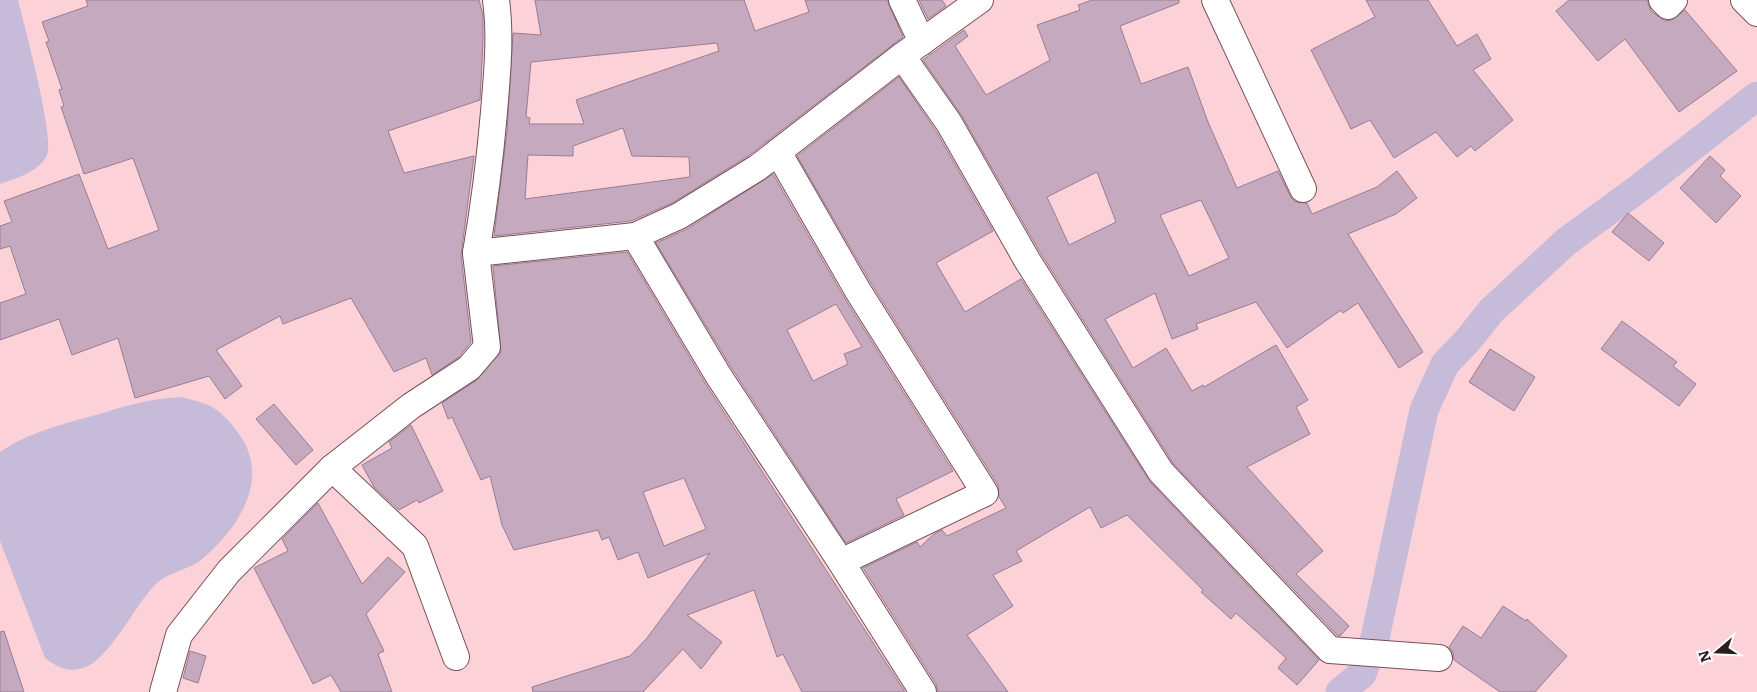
<svg xmlns="http://www.w3.org/2000/svg" width="1757" height="692" viewBox="0 0 1757 692" font-family="Literata,serif">
	<rect width="100%" height="100%" fill="#fcd2d8"/>
	<!-- water -->
	<g fill="#c6bcd9">
		<path d="M0,0h18c6,24 37,139 29,155 -8,17 -30,23 -47,29z"/>
		<path d="M182,397c8,3 18,4 26,8 11,5 21,15 28,25 37,45 4,98 -35,130 -13,10 -32,12 -44,23 -22,20 -48,80 -77,86 -14,3 -25,-3 -35,-11l-45,-117v-89c29,-20 63,-28 96,-37 29,-9 55,-17 86,-18z"/>
	</g>
	<g fill="none" stroke-linecap="round" stroke-linejoin="round">
		<!-- canal -->
		<path stroke="#c6bcd9" stroke-width="29" d="M1340,692l22,-18 13,-36 49,-228 21,-46 23,-24 23,-29 76,-70 75,-55 115,-90"/>
	</g>
	<!-- building -->
	<g fill="#c5aabf" stroke="#997c92" fill-rule="evenodd">
		<path d="M86,0h393l4,15v27l-3,58 -92,31 16,42 70,-17 -13,99 10,87 -12,15 -27,18 -6,-17 -32,14 -43,-74 -68,26 -3,-8 -64,34 26,36 -17,13 -16,-23 -74,22 -17,-60 -46,17 -13,-36 -59,21v-37l26,-9 -16,-48 -10,3v-23l12,-4 -8,-21 75,-27 29,75 51,-19 -26,-72 -49,16 -23,-67 3,-1 -5,-16 3,-1 -16,-47 3,-1 -7,-19 46,-16z"/>
		<path d="M535,0h209l11,31 54,-19 -4,-12h82l16,37 -155,119 -76,47 -41,18 -137,15 13,-105 6,-98 28,2zM717,43l2,8 -143,49 8,24h-55l1,-6 -4,-1 5,-55zM623,128l9,28 57,1 1,20 -165,22 3,-44 45,1v-10z"/>
		<path d="M919,0h23l4,6 -18,13z"/>
		<path d="M1092,0h87v3l-59,23 21,58 47,-17 20,55 29,66 41,-17 12,25 5,6 12,1 5,11 65,-27 20,-16 20,27 -21,16 -48,20 75,118 -24,16 -41,-65 -15,10 -2,-3 -54,38 -31,-46 -60,22 2,5 -26,10 -17,-46 -50,26 28,49 33,-20 26,43 11,-6 1,2 72,-42 32,55 -12,7 14,27 -63,33 76,84 -27,23 53,52 -9,10 -3,-1 -164,-172 -133,-211 -78,-136 -39,-56 41,-30 4,6 -13,10 31,49 64,-35 -13,-35 43,-15 -2,-5zM1097,172l19,50 -47,23 -22,-48zM1201,200l28,58 -40,18 -29,-61z"/>
		<path d="M1366,0h62l29,46 20,-12 14,25 -18,11 40,50 -38,31 -4,-5 -14,11 -21,-25 -42,26 -24,-38 -19,9 -40,-79 64,-33z"/>
		<path d="M1569,0h78l4,11 14,10 7,-1 13,-10 52,61 -58,41 -54,-73 -27,22 -42,-50z"/>
		<path d="M899,77l37,54 57,100 -57,32 29,49 56,-33 129,203 169,178 -22,25 -19,-17 8,-10 -50,-45 -5,6 -30,-27 2,-2 -76,-75 -26,13 -11,-21 -74,44 6,10 -29,14 20,31 -46,29 41,57h-70l-2,-8 -73,-116 54,-26 3,5 14,-13 8,-4 5,6 59,-28 -7,-11 -1,-12 -127,-202 -74,-127z"/>
		<path d="M1710,156l15,14 -5,6 21,20 -25,27 -36,-35z"/>
		<path d="M773,174l72,125 108,172 -57,28 8,16 -58,28 -115,-176 -75,-124 31,-14zM836,304l26,43 -18,7 4,10 -35,17 -26,-51z"/>
		<path d="M1628,213l36,30 -15,18 -37,-29z"/>
		<path d="M627,252l78,131 200,309h-103l-19,-38 -6,3 -23,-67 -67,25 35,27 -21,27 -18,-20 -40,43h-110l-1,-5 98,-31 17,-18 63,-85 -62,25 -10,-26 -20,8 -9,-23 -7,3 -4,-10 -84,20 -12,-25 -12,-49 -9,4 -29,-63 -4,2 -6,-16 35,-23 24,-28 -8,-86zM684,478l22,51 -42,17 -21,-54z"/>
		<path d="M1622,321l55,41 -4,4 23,18 -17,22 -78,-57z"/>
		<path d="M1490,349l45,28 -21,34 -45,-29z"/>
		<path d="M274,404l39,46 -17,15 -40,-46z"/>
		<path d="M411,425l32,66 -24,12 -2,-3 -18,10 -25,-23 -12,-22 30,-17 -3,-6z"/>
		<path d="M318,503l44,81 26,-27 17,15 -39,42 18,37 -6,3 14,38h-51l-10,-17 -18,9 -59,-116 34,-17 -6,-12z"/>
		<path d="M1503,606l23,15 1,-2 40,37 -32,36h-35l-46,-32 -1,-8 -4,-5 14,-21 18,12z"/>
		<path d="M4,631l20,61h-24v-60z"/>
		<path d="M190,651l16,5 -8,27 -15,-5z"/>
	</g>
	<g fill="none" stroke-linecap="round" stroke-linejoin="round">
		<!-- minor casing -->
		<g stroke="#755157" stroke-width="28">
			<g id="minor">
				<path d="M902,0l20,42"/>
				<path d="M1215,0l88,189"/>
				<path d="M1662,0l6,6 6,-6"/>
				<path d="M1744,0l13,13"/>
				<path d="M902,56l47,67 78,137 134,212 169,178 109,8"/>
				<path d="M778,152l80,139 127,202 -144,69"/>
				<path d="M635,236l83,139 123,187 82,130"/>
				<path d="M476,253c8,-47 14,-94 18,-141 3,-37 7,-75 2,-112"/>
				<path d="M332,468l83,78 41,111"/>
				<path d="M163,692l16,-57 50,-64 103,-103 79,-62 58,-38 18,-21 -11,-94 159,-17 44,-20 78,-48 145,-112 78,-56"/>
			</g>
		</g>
		<!-- minor -->
		<use href="#minor" stroke="#fff" stroke-width="26"/>
	</g>
	<!-- north arrow -->
	<g transform="translate(1717 652) rotate(251)" stroke="#ffffff" stroke-width="4" paint-order="stroke">
	<path d="M0-4L9 19L0 12L-9 19Z" fill="#2b1c1e"/>
	<text y="-8" font-size="14" font-weight="bold" text-anchor="middle" fill="#2b1c1e">N</text>
	</g>
</svg>
